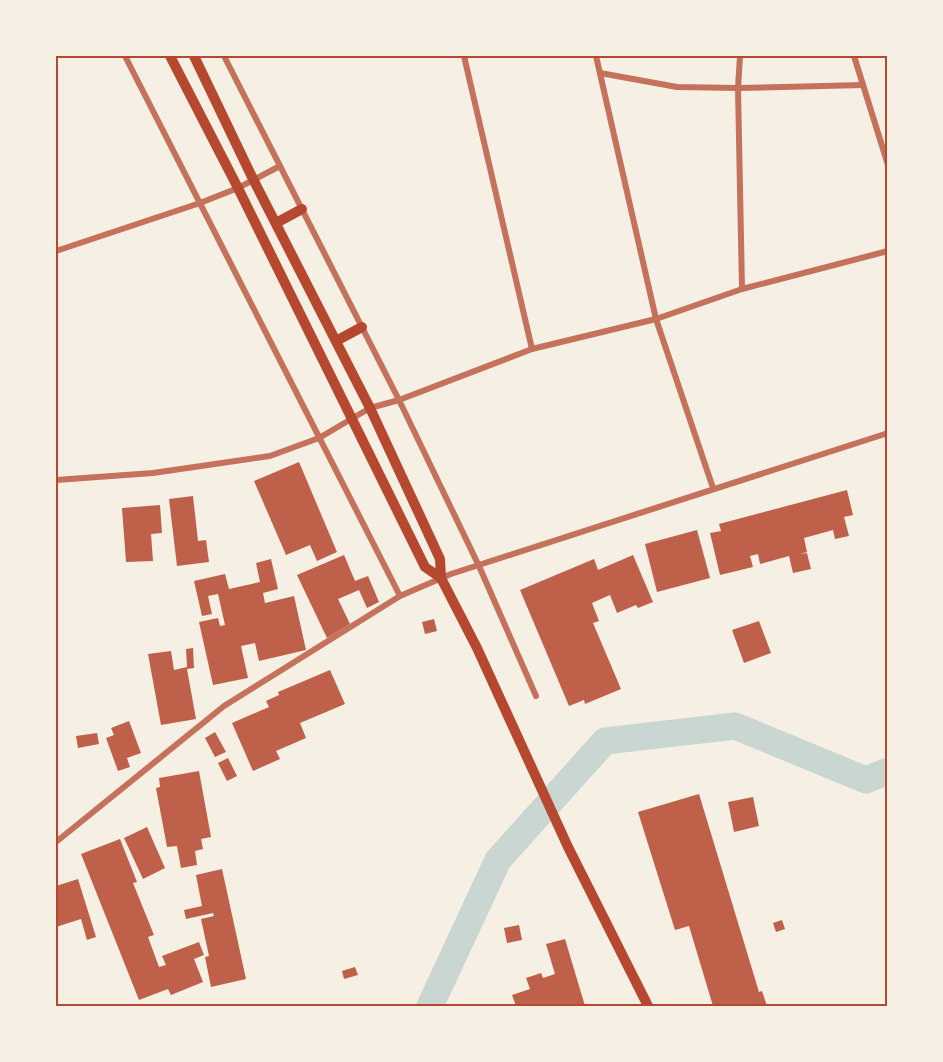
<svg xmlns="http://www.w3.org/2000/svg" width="943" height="1062" viewBox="0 0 943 1062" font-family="'DejaVu Sans',sans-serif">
	<rect width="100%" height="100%" fill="#f6efe4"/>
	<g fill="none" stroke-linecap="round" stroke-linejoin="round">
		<!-- river -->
		<path stroke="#c9d6d2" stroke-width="27" d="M430,1006l68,-146 107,-119 130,-15 131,54 22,-9"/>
	</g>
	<!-- building -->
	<g fill="#bf614a">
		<path d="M299,462l38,90 -20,9 -7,-16 -24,10 -32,-74z"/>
		<path d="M847,490l6,25 -9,2 5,19 -14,3 -2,-9 -29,8 3,14 -7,2 7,-1 4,16 -18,4 -4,-17 -29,8 -2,-10 -8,2 3,11 -33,8 -10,-42 11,-2 -2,-7z"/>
		<path d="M193,496l5,45 8,-1 3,22 -32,4 -8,-67z"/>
		<path d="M160,505l2,28 -11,1 2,27 -27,1 -4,-54z"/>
		<path d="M697,530l13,48 -53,14 -12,-48z"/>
		<path d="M344,555l11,26 13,-5 11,26 -12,6 -8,-18 -21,9 12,25 -23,14 -30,-63z"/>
		<path d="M633,555l20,47 -15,6 -2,-3 -19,8 -7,-18 -18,8 7,18 -6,2 28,66 -36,15 -1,-4 -15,6 -49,-116 74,-31 4,11z"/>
		<path d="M271,559l7,30 -15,4 2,10 29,-7 12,54 -47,11 -4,-18 -14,3 7,32 -35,7 -14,-63 19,-4 2,8 5,-1 -7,-31 -10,2 4,18 -10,2 -8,-35 31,-7 4,15 31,-7 -4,-19z"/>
		<path d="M434,619l3,12 -12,3 -3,-12z"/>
		<path d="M759,621l12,32 -27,10 -12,-33z"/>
		<path d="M193,648l1,20 -7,1 9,50 -35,6 -13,-71 23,-3 3,19 13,-3 -1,-18z"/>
		<path d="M330,670l15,34 -45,19 6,15 -30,13 4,8 -27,12 -21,-48 37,-16 -3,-6 13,-6 -1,-3z"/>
		<path d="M129,721l12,32 -14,5 3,9 -12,4 -12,-33 8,-3 -3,-7z"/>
		<path d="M215,732l11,20 -11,5 -10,-19z"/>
		<path d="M97,733l2,11 -21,4 -2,-12z"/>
		<path d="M228,758l9,18 -10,5 -9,-18z"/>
		<path d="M199,771l12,66 -10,2 2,10 -8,2 2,14 -16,3 -4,-22 -10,1 -11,-59 4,-1 -1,-9z"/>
		<path d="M699,794l60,198 3,-1 5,15h-54l-24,-80 -14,4 -37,-118z"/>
		<path d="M753,797l6,29 -25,6 -6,-30z"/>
		<path d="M147,827l18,41 -22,11 -19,-41z"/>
		<path d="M120,839l17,43 -4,1 21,52 -6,2 11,30 7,-2 -4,-9 37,-14 5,13 -10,4 9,23 -32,13 -3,-6 -29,11 -58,-146z"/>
		<path d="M222,869l24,110 -35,8 -6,-30 4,-1 -8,-37 13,-3 -1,-3 -27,6 -2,-9 18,-4 -6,-31z"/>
		<path d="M78,879l18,58 -9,3 -6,-21 -25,8v-41z"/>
		<path d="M782,920l3,9 -9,3 -3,-9z"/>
		<path d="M519,925l3,15 -15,3 -3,-15z"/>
		<path d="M565,939l20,67h-69l-4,-11 18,-6 -4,-11 15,-5 2,5 12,-4 -9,-30z"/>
		<path d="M355,967l3,8 -14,4 -2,-8z"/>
	</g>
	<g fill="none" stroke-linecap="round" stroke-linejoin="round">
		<!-- minor -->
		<g stroke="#c5725c" stroke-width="6">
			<path d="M125,56l275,540"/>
			<path d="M224,56l175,344 80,166 57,130"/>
			<path d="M464,56l68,293"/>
			<path d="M596,56l60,263 57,169"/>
			<path d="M740,56l-2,32 4,201"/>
			<path d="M854,56l34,109"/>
			<path d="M600,73l77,14 61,1 125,-3"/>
			<path d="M56,251l144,-48 38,-15 42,-22"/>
			<path d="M56,480l97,-7 117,-17 49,-18 51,-30 29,-8 133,-51 124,-30 86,-30 146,-38"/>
			<path d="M56,842l168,-136 176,-110 51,-22 437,-141"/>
		</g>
		<!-- primary -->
		<g stroke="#b5482f" stroke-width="10">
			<path d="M170,56l68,132 187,379 16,11"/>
			<path d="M194,56l59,123 117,229 70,151 1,19 36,70 91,199 80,159"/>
			<path d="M276,223l26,-14"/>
			<path d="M336,341l26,-14"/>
		</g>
	</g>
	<!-- border -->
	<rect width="943" height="1062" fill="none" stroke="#f6efe4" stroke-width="114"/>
	<rect x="57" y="57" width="829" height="948" fill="none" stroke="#b5482f" stroke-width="2"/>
</svg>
